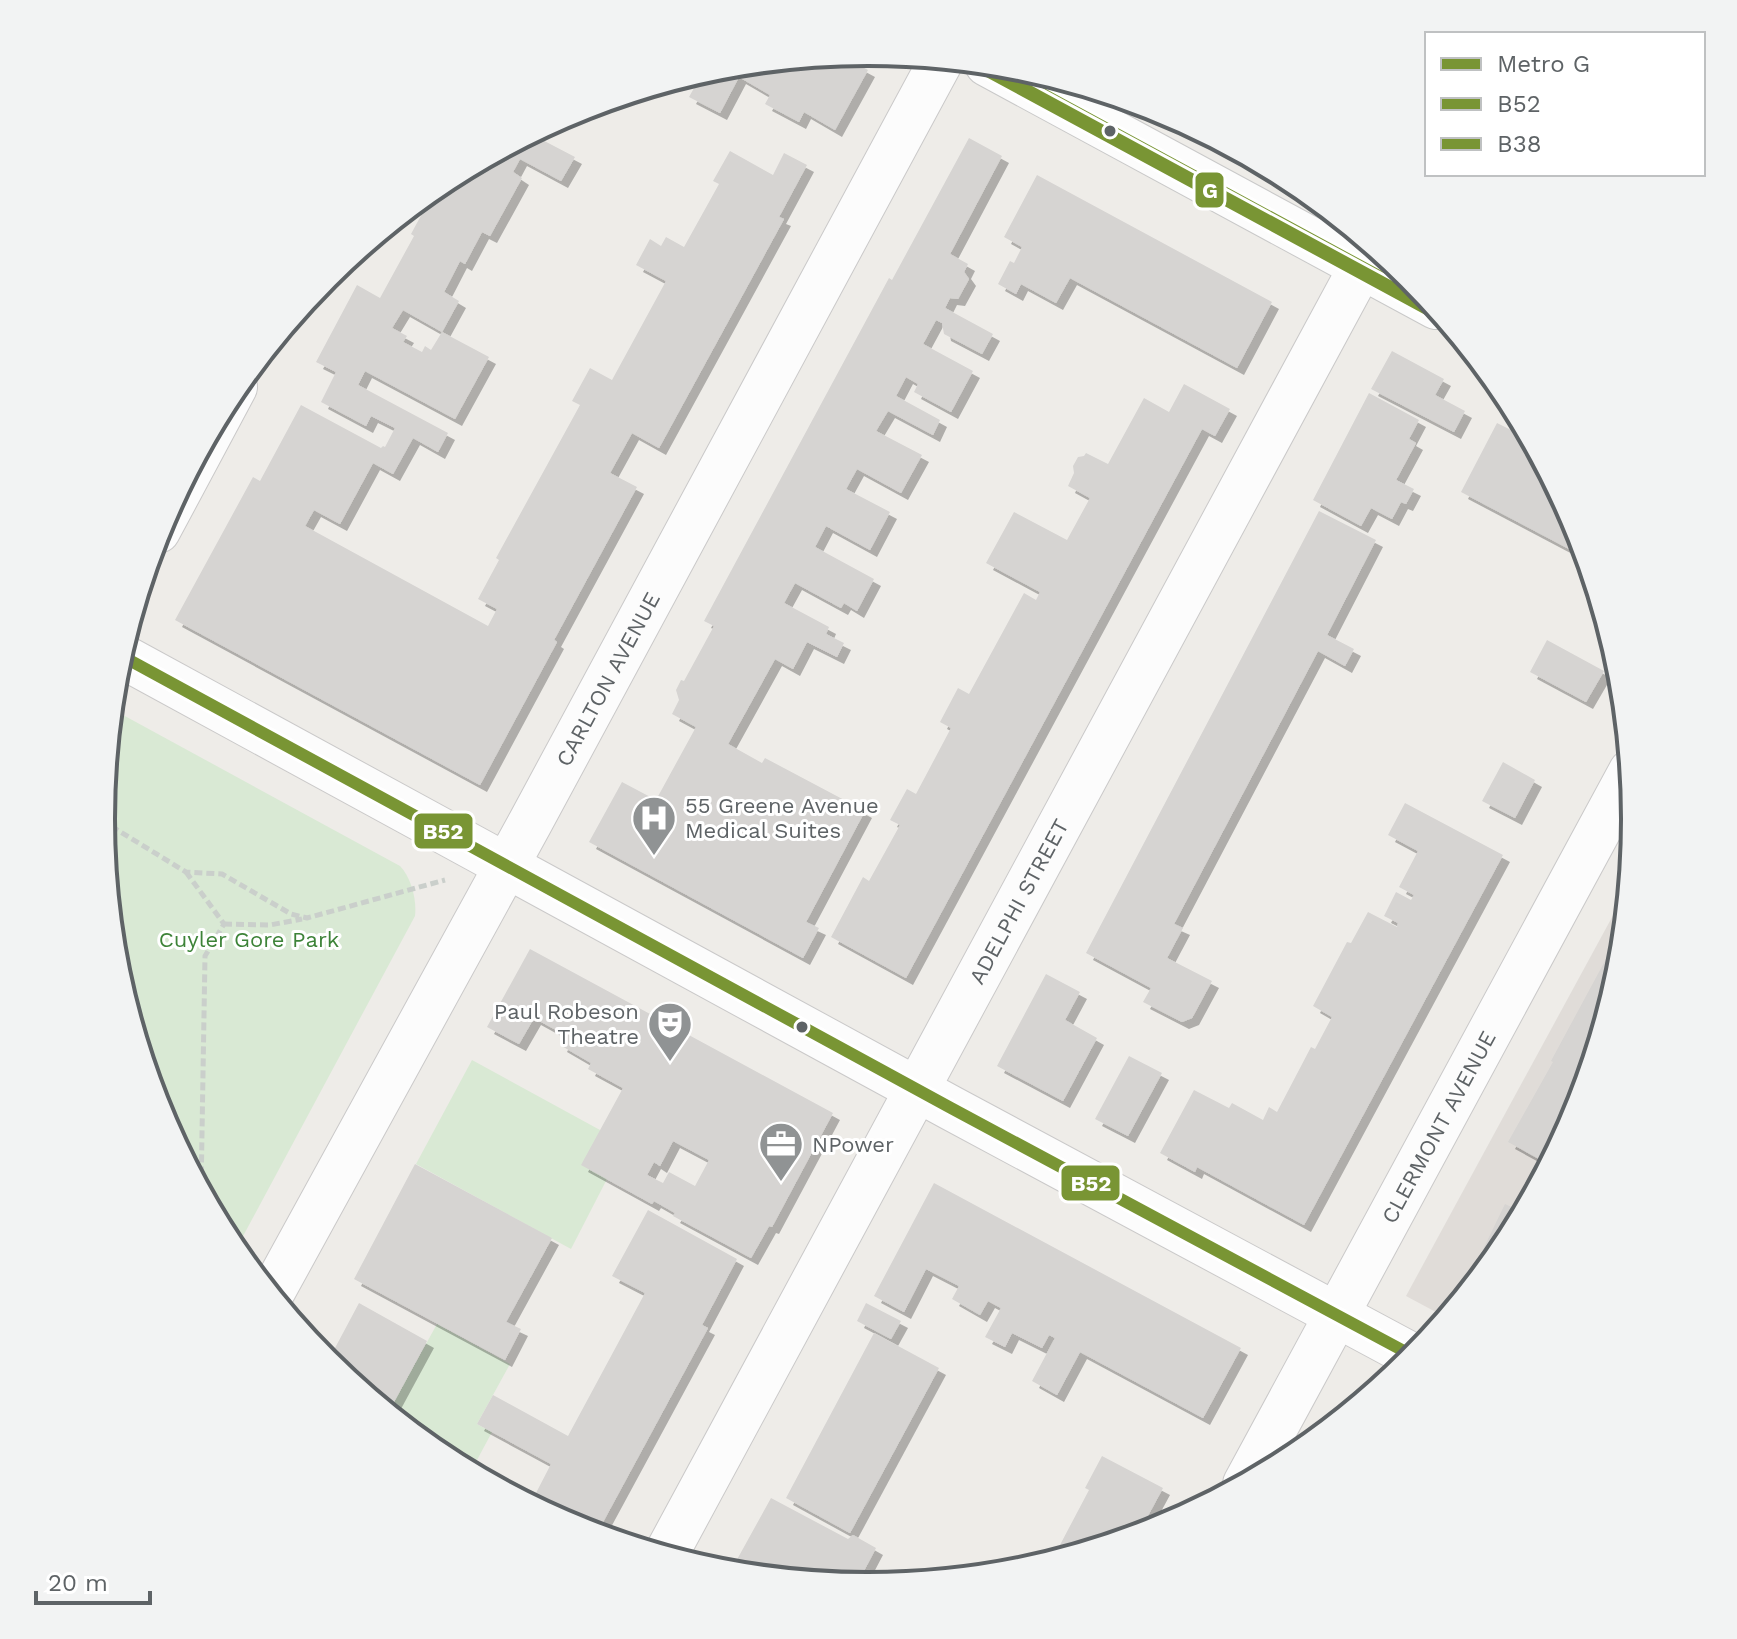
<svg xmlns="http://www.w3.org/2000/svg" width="1737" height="1639" viewBox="0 0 1737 1639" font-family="'Work Sans',sans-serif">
	<defs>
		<filter id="shadow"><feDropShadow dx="7" dy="7" stdDeviation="0" flood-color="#0004"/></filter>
	</defs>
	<rect width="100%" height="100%" fill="#eeece8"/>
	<!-- education -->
	<path fill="#e0dcd8" d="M1629,886l-8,84 -44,144 -71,132 -59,72 -41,-22z"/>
	<!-- green -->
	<g fill="#d9e9d4">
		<path d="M112,709l288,157c11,11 17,34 15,50l-180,335 -76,-138 -43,-144 -15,-150z"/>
		<path d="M472,1060l128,70 7,49 -36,70 -155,-85z"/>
		<path d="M437,1324l73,40 -33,60 15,8 -22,41 -28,-16 -54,-44z"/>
	</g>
	<!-- building -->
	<g fill="#d6d4d2" fill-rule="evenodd" filter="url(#shadow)">
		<path d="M840,55l28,15 -33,60 -31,-18 -5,10 -34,-18 5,-9 -31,-18 -19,36 -31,-16 14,-25 16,-5z"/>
		<path d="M531,134l44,23 -14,24 -41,-22 -7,13 9,6 -32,58 -8,-4 -17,32 -5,-3 -16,31 15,9 -17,31 -39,-22 -11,18 15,8 -4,6 19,10 3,-6 6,4 11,-18 47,25 -34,62 -90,-48 -7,14 90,48 -10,19 -25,-14 -20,36 -20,-11 -33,61 -26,-14 -9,16 183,100 9,-17 -19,-10 21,-39 -3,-2 84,-153 -8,-4 18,-33 22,12 54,-99 -30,-16 14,-26 11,7 5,-9 18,10 35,-63 -6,-3 17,-30 43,24 11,-22 23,12 -28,52 5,2 -125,229 -27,-15 -22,40 27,14 -83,153 3,2 -77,143 -305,-165 78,-143 7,4 41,-76 80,43 2,-2 2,1 10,-19 -24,-12 -5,10 -45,-24 15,-30 -20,-10 41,-77 23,13 34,-62 -3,-2 26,-48z"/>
		<path d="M969,138l33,18 -52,98 18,10 -4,8 5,7 -11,20 -8,-1 -5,10 48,26 -11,20 -38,-20 -2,-11 -6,-3 -13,24 50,27 -22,41 -37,-20 4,-8 -12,-7 -10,19 44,24 -7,15 -45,-24 -12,20 46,24 -21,38 -44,-24 -11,20 44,23 -20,38 -44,-24 -11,21 59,32 -17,32 -13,-8 -3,5 -46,-25 -11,20 45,24 -3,7 18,9 -7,14 -30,-15 -14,27 -18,-10 -47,85 34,19 3,-5 100,53 -59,111 13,6 -16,30 -214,-116 33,-60 34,18 40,-73 -24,-13 7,-14 -3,-10 5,-10 3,1 30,-55 -10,-5 185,-343 3,2z"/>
		<path d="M1037,175l235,127 -35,66 -167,-90 -14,25 -35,-19 -5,10 -18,-10 12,-23 4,2 8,-16 -18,-10z"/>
		<path d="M1392,351l52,28 -9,16 30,16 -11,21 -83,-43z"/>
		<path d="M1184,384l46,25 -15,27 -13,-7 -296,549 -75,-41 32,-60 6,4 31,-56 -10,-5 17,-31 9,5 35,-66 -11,-6 18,-34 11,6 55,-101 12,7 4,-8 -54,-29 28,-51 53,28 23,-42 -22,-12 6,-13 -1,-7 5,-9 6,-1 2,-3 22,11 36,-66 25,14z"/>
		<path d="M1369,393l50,27 -10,19 7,4 -20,37 18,9 -8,15 -5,-2 -9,17 -21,-11 -10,18 -48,-26z"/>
		<path d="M1497,423l36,18 45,85 10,33 -127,-67z"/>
		<path d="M1319,511l57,29 -49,95 27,14 -9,17 -27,-15 -144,273 9,4 -16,30 45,23 -20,37 -10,4 -39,-20 8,-14 -65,-35z"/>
		<path d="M1547,640l57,31 -18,31 -56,-30z"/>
		<path d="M1503,762l32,18 -20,38 -33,-17z"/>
		<path d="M1405,803l98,52 -199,370 -107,-58 -2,5 -35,-19 34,-63 35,18 3,-5 31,17 6,-13 8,5 34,-65 4,2 17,-32 -19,-11 34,-64 4,1 17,-31 29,15 1,-4 -14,-7 12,-24 15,8 3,-5 -15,-8 19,-36 -30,-16z"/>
		<path d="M1613,946l10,5 -2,19 -44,144 -27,51 -42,-23 45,-80 -2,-1z"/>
		<path d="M530,949l303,164 -61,114 -3,-1 -18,32 -78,-42 2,-3 -21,-12 -2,3 -71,-39 42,-77 -35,-19 3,-6 -31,-18 5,-10 -31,-17 -15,26 -32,-17zM673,1141l36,19 -14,26 -26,-14 -6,11 -16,-8 7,-13 6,4z"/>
		<path d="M1046,974l34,18 -15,28 32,18 -34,63 -66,-35z"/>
		<path d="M1129,1056l33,17 -34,63 -33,-17z"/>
		<path d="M415,1164l137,74 -46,84 15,7 -16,31 -151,-81z"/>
		<path d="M934,1183l307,165 -38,70 -123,-66 -23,43 -25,-14 23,-43 -6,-3 -7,13 -30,-15 -7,14 -20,-10 16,-29 -13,-7 -8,14 -28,-16 7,-13 -33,-17 -22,43 -30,-16z"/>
		<path d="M1505,1204l19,9 -18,33 -45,56 -3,-1z"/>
		<path d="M648,1210l89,49 -35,66 6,3 -112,207 -22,-7 -54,-29 6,-11 10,5 15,-29 -74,-40 16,-29 75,41 77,-143 -33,-17z"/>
		<path d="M359,1303l68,38 -39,72 -61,-50z"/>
		<path d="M866,1303l35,18 -10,18 -34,-18z"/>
		<path d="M874,1333l65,35 -89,165 -64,-35z"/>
		<path d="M1102,1456l61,32 -26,48 -86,26 38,-72 -4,-2z"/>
		<path d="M771,1498l77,41 5,-4 23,13 -20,38 -102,-10 -20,-11z"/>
		<path d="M986,1564l18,10 -25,2z"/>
	</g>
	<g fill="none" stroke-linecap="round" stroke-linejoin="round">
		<!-- minor casing -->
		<g stroke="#cac9c9" stroke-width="46">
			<g id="minor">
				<path d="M158,531l77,-144"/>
				<path d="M120,655l831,453 464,249"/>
				<path id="s1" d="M271,1295l259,-472 412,-764"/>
				<path id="s2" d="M1245,1484l386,-713"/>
				<path id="s3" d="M665,1556l708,-1311"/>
			</g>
		</g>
		<!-- secondary casing -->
		<g stroke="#c9c9c9" stroke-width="46">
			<path id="secondary" d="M987,64l449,243"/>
		</g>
		<!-- path -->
		<g stroke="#cacfcb" stroke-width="5" stroke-dasharray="8 4" stroke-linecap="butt">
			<path d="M101,820l85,52 36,2 69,40 16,4 138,-38"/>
			<path d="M186,872l38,52 -19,32 -4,236"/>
			<path d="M224,924l46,1 32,-6"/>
		</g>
		<!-- minor -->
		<use href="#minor" stroke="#fcfcfc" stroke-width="44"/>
		<!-- secondary -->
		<use href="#secondary" stroke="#fcfcfc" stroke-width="44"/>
		<!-- bus-1 casing -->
		<g stroke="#fff" stroke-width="18">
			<path id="bus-1" d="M120,655l831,453 464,249"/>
		</g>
		<!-- bus-2 casing -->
		<g stroke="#fff" stroke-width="18">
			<path id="bus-2" d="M987,64l449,243"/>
		</g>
		<!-- bus-1 -->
		<use href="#bus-1" stroke="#799534" stroke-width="12"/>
		<!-- bus-2 -->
		<use href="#bus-2" stroke="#799534" stroke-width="12"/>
		<!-- metro-1 casing -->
		<g stroke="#fff" stroke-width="20">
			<path id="metro-1" d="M975,63l469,254"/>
		</g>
		<!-- metro-1 -->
		<use href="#metro-1" stroke="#799534" stroke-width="14"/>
	</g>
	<!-- icons -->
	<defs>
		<g id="hospital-pin" transform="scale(2.3)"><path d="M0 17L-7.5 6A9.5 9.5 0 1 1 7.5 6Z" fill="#909394" stroke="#fff"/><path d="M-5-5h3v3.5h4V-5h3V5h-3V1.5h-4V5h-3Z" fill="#fff"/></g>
		<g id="theatre-pin" transform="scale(2.3)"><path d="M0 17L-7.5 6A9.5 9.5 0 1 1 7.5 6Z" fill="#909394" stroke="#fff"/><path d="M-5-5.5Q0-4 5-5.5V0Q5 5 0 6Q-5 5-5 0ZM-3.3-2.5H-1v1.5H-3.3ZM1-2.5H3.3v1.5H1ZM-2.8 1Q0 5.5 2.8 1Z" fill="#fff"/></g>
		<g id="office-pin" transform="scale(2.3)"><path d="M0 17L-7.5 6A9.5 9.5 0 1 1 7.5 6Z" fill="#909394" stroke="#fff"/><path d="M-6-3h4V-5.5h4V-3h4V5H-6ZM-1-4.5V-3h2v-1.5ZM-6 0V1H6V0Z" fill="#fff"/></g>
	</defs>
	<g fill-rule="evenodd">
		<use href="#hospital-pin" x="654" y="818"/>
		<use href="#theatre-pin" x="670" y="1024"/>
		<use href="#office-pin" x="781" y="1144"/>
	</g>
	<!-- markers -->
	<g fill="#5e6366" stroke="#fff" stroke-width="3">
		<circle cx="1110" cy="131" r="7"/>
		<circle cx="802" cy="1027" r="7"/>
	</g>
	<g text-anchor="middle" stroke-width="6" stroke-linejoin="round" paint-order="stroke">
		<!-- street labels -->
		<g font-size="22" fill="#5e6366" stroke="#fff">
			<text dy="8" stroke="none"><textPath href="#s1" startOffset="702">CARLTON AVENUE</textPath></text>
			<text dy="8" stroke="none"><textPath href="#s3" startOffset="744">ADELPHI STREET</textPath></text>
			<text dy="8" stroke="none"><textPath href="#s2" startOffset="406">CLERMONT AVENUE</textPath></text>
		</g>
		<!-- poi labels -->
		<g font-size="22" fill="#5e6366" stroke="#fff" text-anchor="start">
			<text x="685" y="813">55 Greene Avenue<tspan x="685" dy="25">Medical Suites</tspan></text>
			<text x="639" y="1019" text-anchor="end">Paul Robeson<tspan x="639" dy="25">Theatre</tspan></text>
			<text x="812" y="1152">NPower</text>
		</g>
		<!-- park labels -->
		<g font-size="22" fill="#3d8338" stroke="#fff">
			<text x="249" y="947">Cuyler Gore Park</text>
		</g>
	</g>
	<!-- crop -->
	<path d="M0 0H1737V1639H0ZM115 819a753 753 0 1 1 1506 0a753 753 0 1 1-1506 0Z" fill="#f2f3f3" fill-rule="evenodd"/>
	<path fill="none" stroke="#5e6366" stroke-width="4" d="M115 819a753 753 0 1 1 1506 0a753 753 0 1 1-1506 0Z"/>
	<g stroke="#fff" stroke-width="3">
		<rect x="1194" y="171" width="31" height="38" rx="8" fill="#799534"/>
		<rect x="413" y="812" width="61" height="38" rx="8" fill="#799534"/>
		<rect x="1060" y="1164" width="61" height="38" rx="8" fill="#799534"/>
	</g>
	<g font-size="22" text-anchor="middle" font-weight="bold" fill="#fff">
		<text x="1210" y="198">G</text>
		<text x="443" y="839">B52</text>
		<text x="1091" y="1191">B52</text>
	</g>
	<!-- legend -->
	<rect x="1425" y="32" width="280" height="144" fill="#ffffff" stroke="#bfc1c2" stroke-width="2"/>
	<rect x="1441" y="58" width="40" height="12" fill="#799534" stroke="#bfc1c2" stroke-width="2"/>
	<text x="1497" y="72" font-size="24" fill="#5e6366">Metro G</text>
	<rect x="1441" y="98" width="40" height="12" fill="#799534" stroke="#bfc1c2" stroke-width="2"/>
	<text x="1497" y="112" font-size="24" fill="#5e6366">B52</text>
	<rect x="1441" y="138" width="40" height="12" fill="#799534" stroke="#bfc1c2" stroke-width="2"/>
	<text x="1497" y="152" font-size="24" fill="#5e6366">B38</text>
	<!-- scale -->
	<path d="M36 1591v12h114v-12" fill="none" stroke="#5e6366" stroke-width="4"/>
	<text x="48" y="1591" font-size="24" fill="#5e6366" stroke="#ffffff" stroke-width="6" paint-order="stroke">20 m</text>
</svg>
